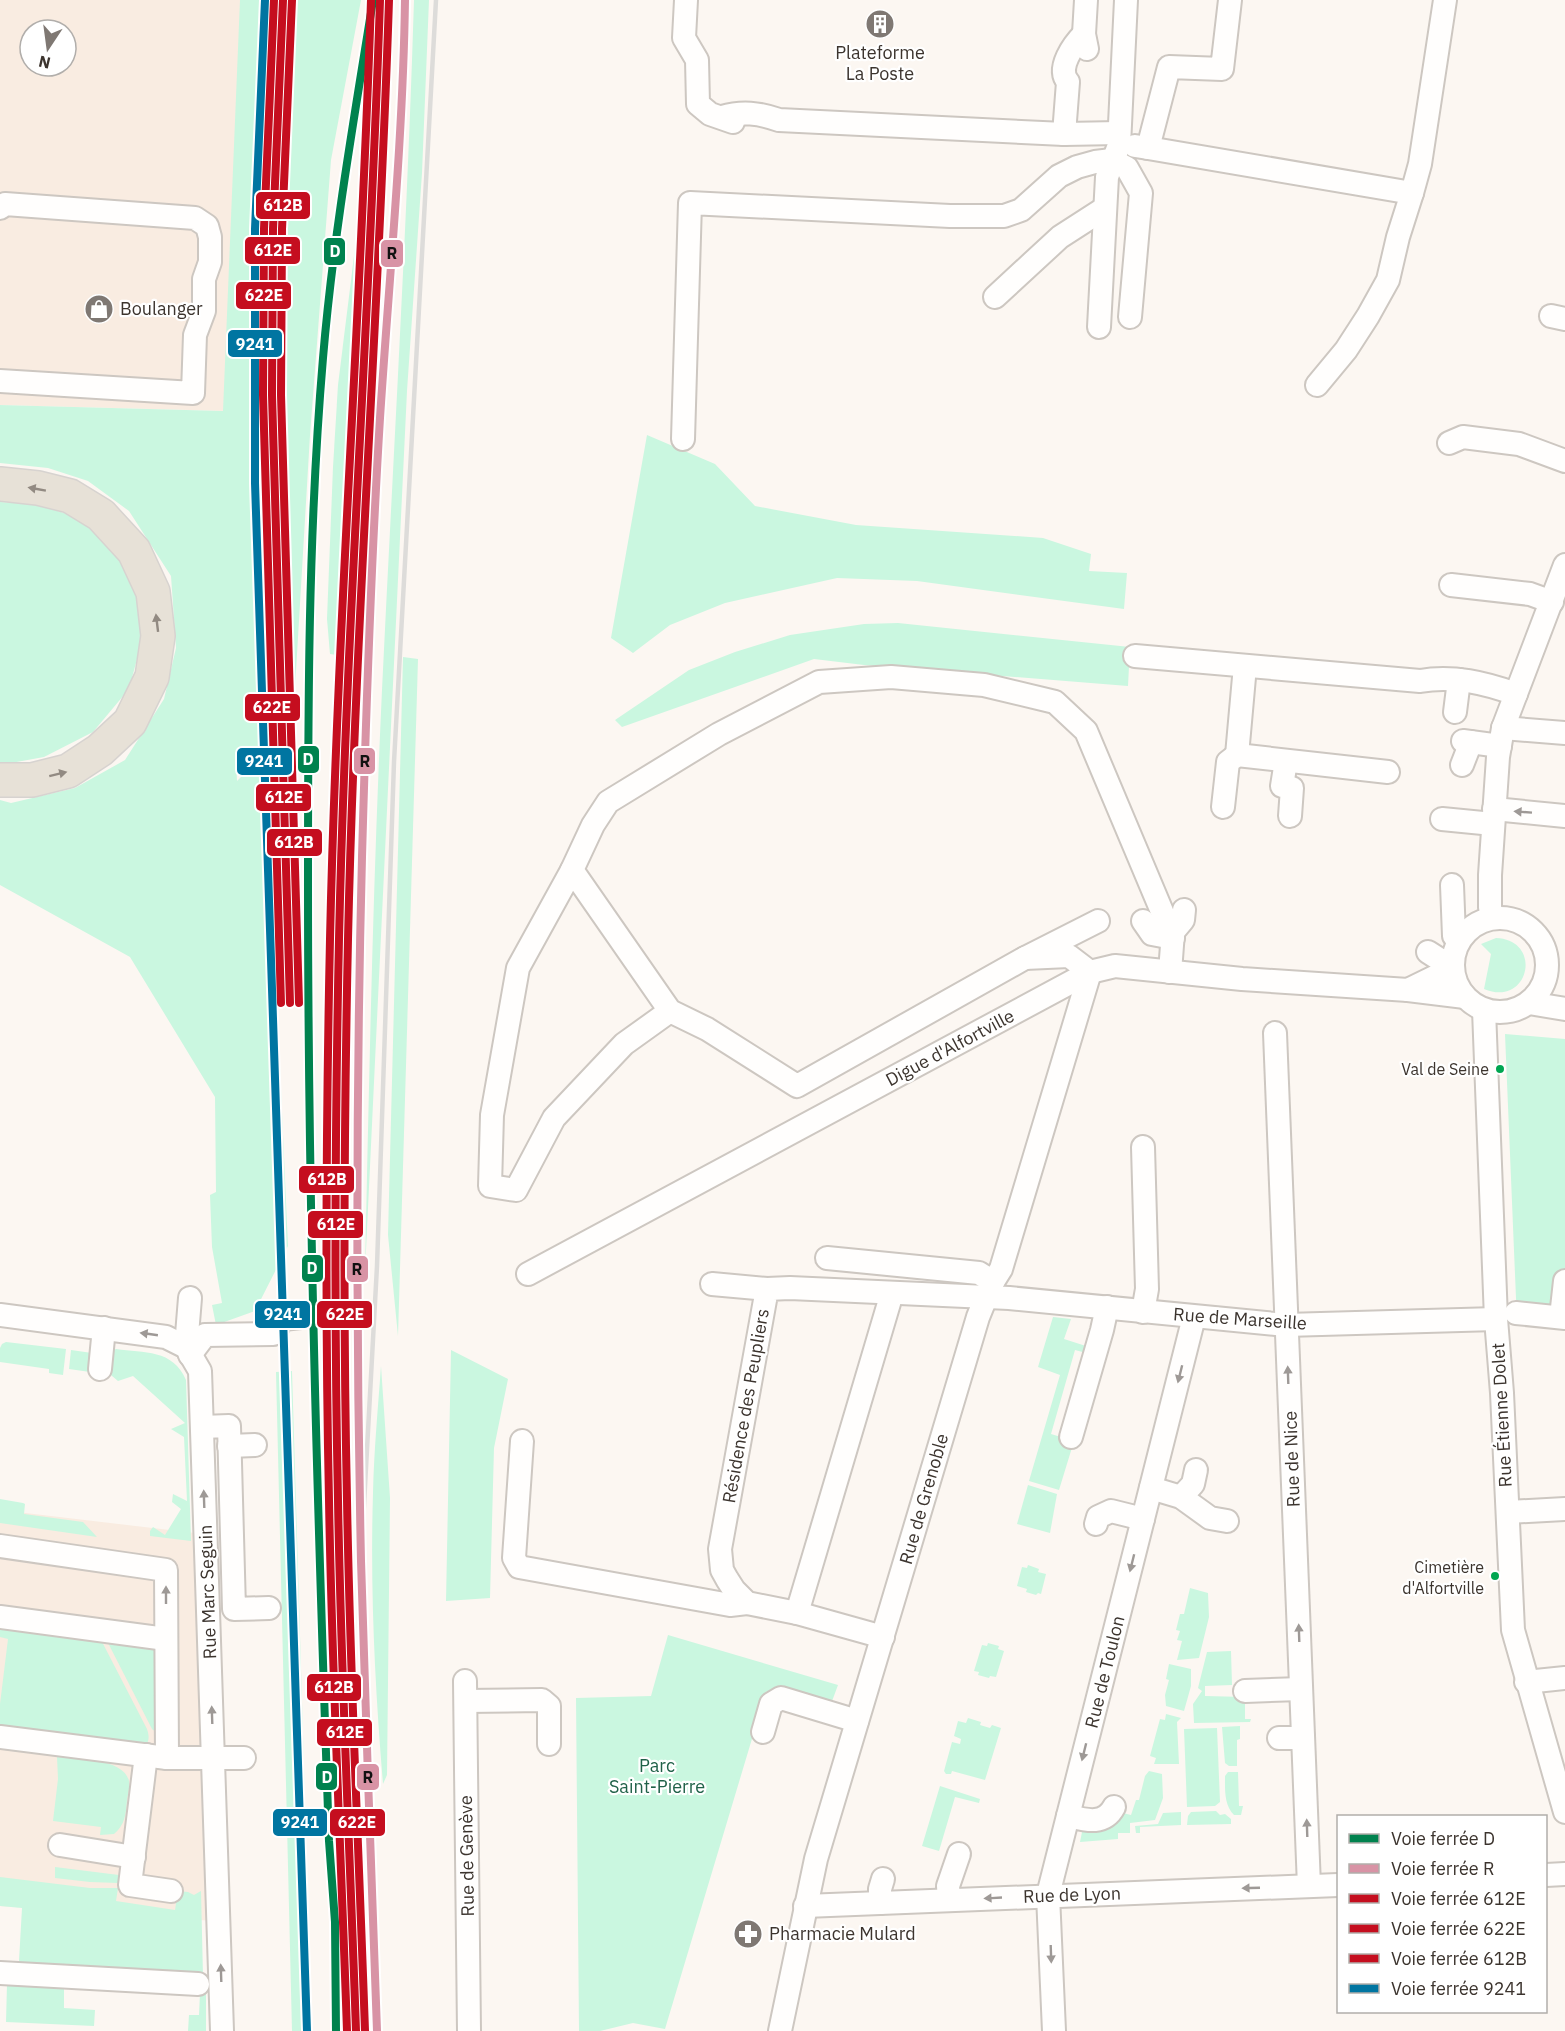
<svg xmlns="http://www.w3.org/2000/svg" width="1565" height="2031" viewBox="0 0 1565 2031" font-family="'IBM Plex Sans',sans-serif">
	<rect width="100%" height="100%" fill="#fcf7f2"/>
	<!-- commercial -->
	<g fill="#f9ece1" fill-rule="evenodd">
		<path d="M0,0h245l18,412 -263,-7zM30,30h36v36h-36z"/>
		<path d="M0,1510l195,23 19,388 -214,-15z"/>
	</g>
	<!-- green -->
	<g fill="#caf7e0" fill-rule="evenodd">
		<path d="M240,0h29l-8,223 5,529 22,494 -33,65 -39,14 -4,-20 10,-2 -10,-56 -2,-52 6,-3 -1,-95 -85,-140 -130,-72v-85l11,3 64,-15 50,-28 39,-61 12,-51 -5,-72 -42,-65 -41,-30 -40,-13 -48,-5v-58l223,6zM260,752l5,1 -28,28 -1,-21 1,14z"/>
		<path d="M289,0h72l-30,160 -21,275 -15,253 -8,-109 -9,-292 8,-43 -1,-96z"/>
		<path d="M414,0h15l-7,173 -15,218 -42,880c4,-194 8,-388 17,-581 11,-230 25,-460 32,-690z"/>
		<path d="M357,232l-20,423 -7,-1 -3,-35 6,-152 5,-82z"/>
		<path d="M647,435l68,29 40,42 101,19 187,13 48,16 -2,17 38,2 -3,36 -207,-28 -80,-3 -112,25 -55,22 -37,28 -22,-15z"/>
		<path d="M0,502l35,2 45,14 37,37 25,46 -2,47 -11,41 -36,43 -49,25 -44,8z"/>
		<path d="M898,623l232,24 -2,39 -264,-21 -50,-6 -192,68 -7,-7 74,-50 46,-18 55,-17 74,-11z"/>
		<path d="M403,657l15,2 -20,677 -10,-101z"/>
		<path d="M1496,938c48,2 33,70 -12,51l7,-35 -10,-10z"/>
		<path d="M1505,1034l60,5v285l-48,-2z"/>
		<path d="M1053,1317l18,2 -7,20 25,8 1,7 -15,-4 -24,84 23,7 -15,49 -30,-9 31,-106 -22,-8z"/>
		<path d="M6,1342l60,7 -3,26 -14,-2v-4l-49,-7v-14l2,-4z"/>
		<path d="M116,1349c28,4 57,0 70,31l5,161 -41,-5v-5l3,-4 12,8 16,-26 -9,-7 1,-8 14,7 -3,-64 -13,-8 14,-6 -52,-47 -15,5 -13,-11 2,-16z"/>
		<path d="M71,1350l21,3 -2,19 -21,-3z"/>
		<path d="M451,1350l57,29 -14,69 -4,150 -44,3z"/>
		<path d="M381,1366l9,132 -3,277 -4,9c-8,-97 -13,-194 -10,-291 1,-43 5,-85 8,-127z"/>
		<path d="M292,1371l20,660h-20l-16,-659z"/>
		<path d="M1028,1485l29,9 -7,39 -33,-9z"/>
		<path d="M0,1499l23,4 2,1 -1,10 59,8 14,15 -97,-14z"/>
		<path d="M1028,1565l11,4 -1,3 8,2 -5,20 -3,-1 -2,2 -10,-3 1,-3 -10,-3 5,-19 5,1z"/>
		<path d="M1190,1588l18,5 1,24 -10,41 -22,2 5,-19 -5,-1 3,-9 -4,-1 4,-16h4z"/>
		<path d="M0,1626l99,10 48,93c2,6 3,12 -2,17l-145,-19v-23l8,-65 -8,-2z"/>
		<path d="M668,1635l170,50 -7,19 -55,-17 -10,5 -101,337 -32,-6 -33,8h-21l-3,-333 75,-2z"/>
		<path d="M105,1637l52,12 2,86 -7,-6z"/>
		<path d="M988,1643l11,3 -1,3 6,2 -8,26 -6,-1 -1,2 -11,-3 1,-3 -5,-1 8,-26 5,1z"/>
		<path d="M1231,1651l1,34 -27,1v10l40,1v22h6l-1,3 -56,1 -1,-19 9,-13 -4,-3 9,-36z"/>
		<path d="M1169,1664l22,5v17l-7,25 -18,-5 -1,-11 4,-15 -3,-1z"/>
		<path d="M1166,1714l15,4 -4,4 2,42h-25l2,-6 -6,-2 10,-37 5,1z"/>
		<path d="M968,1718l13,4 -1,3 10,3 2,-3 9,3 -16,52 -33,-9 -1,3h-5l-2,-3 8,-29 8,2 1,-5 -7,-3 4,-15 8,2z"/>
		<path d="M1240,1726v13l-3,1v26h-8l-4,-3 -3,-36z"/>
		<path d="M1217,1728l3,74 -5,4 -28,1 -3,-78z"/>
		<path d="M57,1757c19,2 67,1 72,24 1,6 -1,13 -2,19 -1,14 -2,25 -13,34l-14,1 1,-8 -48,-6 5,-42z"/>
		<path d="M1149,1771l13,3 1,24 -8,22 -25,3v10h-12v6l-38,3 3,-15 36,-15 12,3 5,-15h3l6,-24z"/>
		<path d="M1228,1772h10l1,34h4l-2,9h-7c-10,-10 -9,-25 -9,-39z"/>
		<path d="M940,1786l40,13 -1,4 -24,-6 -16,54 -17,-5z"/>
		<path d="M1216,1811l4,4 5,-1 6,5v5l-44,1 1,-9 3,-4z"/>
		<path d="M1181,1812v13l-41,2v6h-4l-1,-7 23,-2 5,-11z"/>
		<path d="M55,1867l64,8 -1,8 -28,-1 -35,-4z"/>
		<path d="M0,1877l90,11h28l-2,13 59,9 3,-19 10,1 6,3 7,-4 2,85 -200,-11v-4h16l3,-53 -22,-2z"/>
		<path d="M7,1984h57v24l31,2 -1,16 -88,-4z"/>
		<path d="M206,1992v39h-18l1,-16h10l1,-22z"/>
	</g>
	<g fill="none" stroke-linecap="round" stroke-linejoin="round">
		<!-- minor casing -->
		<g stroke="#cdc7c1" stroke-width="26">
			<g id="minor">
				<path d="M686,0l-2,38 13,22 1,44 12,10 23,8"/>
				<path d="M1086,0l-2,34 3,15"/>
				<path d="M1084,34c-10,10 -28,34 -16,48l-4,52 55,-1"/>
				<path d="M722,117c20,-6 37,-4 57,3l285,14"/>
				<path d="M1135,146l13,2 21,-81 53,2 8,-69"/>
				<path d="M1148,148l264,45 -14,44 -10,43 -20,36 -22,34 -29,35"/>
				<path d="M1412,193l8,-29 25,-164"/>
				<path d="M0,208l5,-4 190,14 12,8 3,11v25l-6,17v32l-9,24 -2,58 -193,-12"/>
				<path d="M995,297l65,-60 45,-29"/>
				<path d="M1551,316l14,3"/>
				<path d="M1099,327l8,-150 12,-32 7,-145"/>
				<path d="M683,439l7,-236 260,13h54l17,-6 38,-34 18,-9 18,-5 17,-2 15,8 14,25 -11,124"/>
				<path d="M1449,443l14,-6 56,7 46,17"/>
				<path d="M1451,585l79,9 22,8"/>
				<path d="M1135,656l285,25c33,-6 65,2 96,13"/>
				<path d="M1245,666l-8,89 151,17"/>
				<path d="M1455,712l4,-32"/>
				<path d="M1503,728l62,5"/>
				<path d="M1463,741l37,5"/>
				<path d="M1286,761l-4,25 10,2 -2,28"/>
				<path d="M1462,765l9,-23"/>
				<path d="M1223,807l5,-45 9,-7"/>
				<path d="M1494,809l71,7"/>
				<path d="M1442,819l51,5"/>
				<path d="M572,870l-54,98 -26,147 -2,71 26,4 38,-72 70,-74 46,-33"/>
				<path d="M1452,885l2,51 5,5"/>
				<circle cx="1500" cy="965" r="47"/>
				<path d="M1492,918l-2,-11v-32l8,-118 5,-29 62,-163"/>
				<path d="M1143,921l9,13 21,4"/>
				<path d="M1173,932l10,-12 1,-10"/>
				<path d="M1428,952l25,16"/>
				<path d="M1025,958l-228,128 -90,-57 -37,-18 -98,-141 21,-45 15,-23 111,-68 100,-52 72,-5 93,8 71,17 31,29 80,190 7,11 -3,40"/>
				<path d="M1090,972l-21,-16 -44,2 73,-37"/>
				<path d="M1408,990l45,-22"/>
				<path d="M1529,1003l36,6"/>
				<path d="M1484,1010l12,309 6,74 11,237 52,182"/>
				<path d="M1275,1033l34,853"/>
				<path d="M827,1258l152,15 14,9"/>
				<path d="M528,1274l562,-302 25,-6 127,13 166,11 57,7"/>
				<path d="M712,1284l55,5"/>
				<path d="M1143,1312l4,-23 -4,-142"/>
				<path d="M1516,1313l49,5"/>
				<path d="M0,1315l166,22 20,10 14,24 22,660"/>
				<path d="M1561,1317l4,-36"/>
				<path d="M186,1347l4,-49"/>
				<path d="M190,1355l15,-20 68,-1 10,-15 18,-2"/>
				<path d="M100,1369l4,-41"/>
				<path d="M202,1427l27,-1 5,183 35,-1"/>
				<path d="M1071,1437l31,-107 5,-23"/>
				<path d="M522,1441l-8,117 5,9 211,38 17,-2"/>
				<path d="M229,1446l26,-1"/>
				<path d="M1151,1488l30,9 29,21 17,3"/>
				<path d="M1181,1497l12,-13 3,-14"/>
				<path d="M1508,1512l57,-3"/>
				<path d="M1096,1524l2,-7 13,-6 32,8"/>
				<path d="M0,1546l166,24 1,188"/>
				<path d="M797,1613l95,-320"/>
				<path d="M0,1617l166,22"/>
				<path d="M883,1637l-86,-24 -50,-10 -13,-13 -7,-11 -5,-9 -2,-21 47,-260 23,-1 219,10 277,27 210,-6"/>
				<path d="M465,1681l4,350"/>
				<path d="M1526,1682l39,-4"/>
				<path d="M1245,1691l56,-2"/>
				<path d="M466,1701l76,-1 7,6v38"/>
				<path d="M763,1732l8,-28 10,-6 76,23"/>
				<path d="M0,1737l167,21h77"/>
				<path d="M1279,1738h24"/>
				<path d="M146,1755l-16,130 41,6"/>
				<path d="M1068,1816c17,4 36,10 46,-9"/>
				<path d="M60,1845l74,12"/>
				<path d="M1546,1875l19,-1"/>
				<path d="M949,1900l-1,-14 11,-32"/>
				<path d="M880,1903v-14l3,-10"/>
				<path d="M805,1906l533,-21"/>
				<path d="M0,1973l198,11"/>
				<path d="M780,2031l36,-172 162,-542 13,-32 10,-16 89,-297"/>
				<path d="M1054,2031l-6,-136 146,-578"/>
			</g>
		</g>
		<!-- highway casing -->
		<g stroke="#d7d3d0" stroke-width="36">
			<path id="highway" d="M0,484l38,4 32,8 31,19 33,36 19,41 5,44 -6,41 -22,45 -30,28 -32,21 -36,9h-32"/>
		</g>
		<!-- minor -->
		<use href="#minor" stroke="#fffefd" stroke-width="22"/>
		<!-- highway -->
		<use href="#highway" stroke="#e7e1d7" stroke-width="33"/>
		<!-- rail -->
		<path stroke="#dddcda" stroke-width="4.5" d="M362,1597l1,-74 14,-257 17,-504 42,-762"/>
		<!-- rail-1 casing -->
		<g stroke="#fff" stroke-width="12">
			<path id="rail-1" d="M336,2031l-1,-109 -6,-81c-11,-318 -21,-636 -21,-955 0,-176 0,-352 15,-528 10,-120 31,-239 50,-358"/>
		</g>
		<!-- rail-2 casing -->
		<g stroke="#fff" stroke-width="12">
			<path id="rail-2" d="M377,2031c-5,-157 -12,-313 -16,-470 -5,-234 -5,-469 1,-704 4,-147 9,-293 18,-439 9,-139 23,-278 25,-418"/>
		</g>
		<!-- rail-3 casing -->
		<g stroke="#fff" stroke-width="12">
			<g id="rail-3">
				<path d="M283,0l-10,229 -1,166 18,608"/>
				<path d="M356,2031c-6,-177 -15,-354 -18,-531 -4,-187 -3,-374 1,-561 7,-314 31,-626 41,-939"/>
			</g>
		</g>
		<!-- rail-4 casing -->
		<g stroke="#fff" stroke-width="12">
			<g id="rail-4">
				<path d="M274,0l-10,229 -1,166 18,608"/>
				<path d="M365,2031c-6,-177 -15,-354 -18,-531 -4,-187 -3,-374 1,-561 7,-313 31,-626 41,-939"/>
			</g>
		</g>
		<!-- rail-5 casing -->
		<g stroke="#fff" stroke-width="12">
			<g id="rail-5">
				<path d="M292,0l-10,229 -1,166 18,608"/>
				<path d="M347,2031c-6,-177 -15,-354 -18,-531 -4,-187 -3,-374 1,-561 7,-314 31,-626 41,-939"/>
			</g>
		</g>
		<!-- rail-6 casing -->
		<g stroke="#fff" stroke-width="12">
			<path id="rail-6" d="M265,0l-10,229v254l52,1548"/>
		</g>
		<!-- rail-1 -->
		<use href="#rail-1" stroke="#00824e" stroke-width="8"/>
		<!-- rail-2 -->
		<use href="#rail-2" stroke="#d893a5" stroke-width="8"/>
		<!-- rail-3 -->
		<use href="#rail-3" stroke="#c50e1f" stroke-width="8"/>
		<!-- rail-4 -->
		<use href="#rail-4" stroke="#c50e1f" stroke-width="8"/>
		<!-- rail-5 -->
		<use href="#rail-5" stroke="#c50e1f" stroke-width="8"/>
		<!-- rail-6 -->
		<use href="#rail-6" stroke="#0075a1" stroke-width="8"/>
	</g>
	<!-- one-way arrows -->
	<defs><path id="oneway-solid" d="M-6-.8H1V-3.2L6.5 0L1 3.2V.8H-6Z" transform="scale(1.5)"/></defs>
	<g fill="#928a82">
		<use href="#oneway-solid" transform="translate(37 489) rotate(-170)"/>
		<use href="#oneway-solid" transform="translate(157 623) rotate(-97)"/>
		<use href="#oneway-solid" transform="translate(58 774) rotate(-14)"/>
	</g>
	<g fill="#9e9996">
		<use href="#oneway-solid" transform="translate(1523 812) rotate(-176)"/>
		<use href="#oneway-solid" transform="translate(149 1334) rotate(-172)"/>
		<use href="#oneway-solid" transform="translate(1180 1374) rotate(104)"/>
		<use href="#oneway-solid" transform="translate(1288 1375) rotate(-92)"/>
		<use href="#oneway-solid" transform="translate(204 1499) rotate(-92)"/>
		<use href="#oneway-solid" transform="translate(1132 1563) rotate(104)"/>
		<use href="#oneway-solid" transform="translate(166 1595) rotate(-90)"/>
		<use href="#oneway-solid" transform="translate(1299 1633) rotate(-92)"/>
		<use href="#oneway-solid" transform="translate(212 1715) rotate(-92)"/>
		<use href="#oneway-solid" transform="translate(1084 1752) rotate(104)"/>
		<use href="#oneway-solid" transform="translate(1307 1828) rotate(-92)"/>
		<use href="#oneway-solid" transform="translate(1251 1888) rotate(178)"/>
		<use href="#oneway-solid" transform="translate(993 1898) rotate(177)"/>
		<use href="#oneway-solid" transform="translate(1051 1954) rotate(88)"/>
		<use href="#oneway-solid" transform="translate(221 1973) rotate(-92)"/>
	</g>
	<!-- icons -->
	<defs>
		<g id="building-disc" transform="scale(1.5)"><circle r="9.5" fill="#7f7873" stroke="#fff"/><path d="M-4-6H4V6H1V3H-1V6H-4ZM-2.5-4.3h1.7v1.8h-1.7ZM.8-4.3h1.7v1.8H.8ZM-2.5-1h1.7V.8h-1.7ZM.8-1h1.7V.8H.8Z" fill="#fff"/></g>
		<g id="shop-disc" transform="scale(1.5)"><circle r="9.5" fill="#7f7873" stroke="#fff"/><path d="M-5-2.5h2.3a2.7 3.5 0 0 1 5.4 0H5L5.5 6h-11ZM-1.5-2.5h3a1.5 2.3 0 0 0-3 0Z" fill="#fff"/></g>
		<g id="pharmacy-disc" transform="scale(1.5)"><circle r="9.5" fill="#7f7873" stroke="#fff"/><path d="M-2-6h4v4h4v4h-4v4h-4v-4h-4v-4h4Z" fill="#fff"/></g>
	</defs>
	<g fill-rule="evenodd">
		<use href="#building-disc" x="880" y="24"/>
		<use href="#shop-disc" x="99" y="309"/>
		<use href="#pharmacy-disc" x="748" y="1934"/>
	</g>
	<!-- markers -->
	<g fill="#00a651" stroke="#fff" stroke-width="2">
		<circle cx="1500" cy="1069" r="5"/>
		<circle cx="1495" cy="1576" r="5"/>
	</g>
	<g text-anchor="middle" stroke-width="4.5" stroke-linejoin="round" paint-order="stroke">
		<!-- bus labels -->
		<g font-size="16" fill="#3c342e" stroke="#fff" text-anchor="end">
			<text x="1489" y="1075">Val de Seine</text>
			<text x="1484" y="1573">Cimetière<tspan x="1484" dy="21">d'Alfortville</tspan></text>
		</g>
		<!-- poi labels -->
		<g font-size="18" fill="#3c342e" stroke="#fff" text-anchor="start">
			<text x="880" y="59" text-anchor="middle">Plateforme<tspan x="880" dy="21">La Poste</tspan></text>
			<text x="120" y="315">Boulanger</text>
			<text x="769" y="1940">Pharmacie Mulard</text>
		</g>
		<!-- street labels -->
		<g font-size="18" fill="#3c342e" stroke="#fff">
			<text transform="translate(950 1048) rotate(-28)" y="6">Digue d'Alfortville</text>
			<text transform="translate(1240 1319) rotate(4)" y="6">Rue de Marseille</text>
			<text transform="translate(746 1406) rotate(-80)" y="6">Résidence des Peupliers</text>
			<text transform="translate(1502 1415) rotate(-93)" y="6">Rue Étienne Dolet</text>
			<text transform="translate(1292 1459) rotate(-92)" y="6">Rue de Nice</text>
			<text transform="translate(924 1499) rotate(-74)" y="6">Rue de Grenoble</text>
			<text transform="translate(208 1592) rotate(-92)" y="6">Rue Marc Seguin</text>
			<text transform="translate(1105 1672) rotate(-76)" y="6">Rue de Toulon</text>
			<text transform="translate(467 1856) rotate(-91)" y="6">Rue de Genève</text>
			<text transform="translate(1072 1895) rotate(-2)" y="6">Rue de Lyon</text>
		</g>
		<!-- park labels -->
		<g font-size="18" fill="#1f6148" stroke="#fff">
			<text x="657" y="1772">Parc<tspan x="657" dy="21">Saint-Pierre</tspan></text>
		</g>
	</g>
	<g stroke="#fff" stroke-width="2">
		<rect x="255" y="191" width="56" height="29" rx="6" fill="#c50e1f"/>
		<rect x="244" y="236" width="57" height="29" rx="6" fill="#c50e1f"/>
		<rect x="323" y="237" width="23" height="29" rx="6" fill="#00824e"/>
		<rect x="380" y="239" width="24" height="29" rx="6" fill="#d893a5"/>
		<rect x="235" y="281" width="57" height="29" rx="6" fill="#c50e1f"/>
		<rect x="227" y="329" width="56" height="29" rx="6" fill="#0075a1"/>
		<rect x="244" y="693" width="57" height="29" rx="6" fill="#c50e1f"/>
		<rect x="297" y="745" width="23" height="29" rx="6" fill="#00824e"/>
		<rect x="353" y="747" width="23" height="28" rx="6" fill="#d893a5"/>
		<rect x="236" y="747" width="57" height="29" rx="6" fill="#0075a1"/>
		<rect x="255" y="783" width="57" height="29" rx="6" fill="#c50e1f"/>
		<rect x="266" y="828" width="57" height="29" rx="6" fill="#c50e1f"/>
		<rect x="298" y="1165" width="57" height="29" rx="6" fill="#c50e1f"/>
		<rect x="307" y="1210" width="57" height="29" rx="6" fill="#c50e1f"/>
		<rect x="301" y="1254" width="23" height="29" rx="6" fill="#00824e"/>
		<rect x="346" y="1255" width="23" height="28" rx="6" fill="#d893a5"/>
		<rect x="316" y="1300" width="57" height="29" rx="6" fill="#c50e1f"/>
		<rect x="254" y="1300" width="57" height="29" rx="6" fill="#0075a1"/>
		<rect x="306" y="1673" width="56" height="29" rx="6" fill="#c50e1f"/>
		<rect x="316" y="1718" width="57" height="29" rx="6" fill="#c50e1f"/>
		<rect x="315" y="1762" width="23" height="29" rx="6" fill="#00824e"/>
		<rect x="356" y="1763" width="24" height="28" rx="6" fill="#d893a5"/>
		<rect x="272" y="1808" width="56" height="29" rx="6" fill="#0075a1"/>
		<rect x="329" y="1808" width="57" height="29" rx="6" fill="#c50e1f"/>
	</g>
	<g font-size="16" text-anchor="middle" font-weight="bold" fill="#fff">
		<text x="283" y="211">612B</text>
		<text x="273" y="256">612E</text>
		<text x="335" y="257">D</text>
		<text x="264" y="301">622E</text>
		<text x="255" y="350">9241</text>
		<text x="272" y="713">622E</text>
		<text x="308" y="765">D</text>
		<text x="264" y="767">9241</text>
		<text x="284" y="803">612E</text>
		<text x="294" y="848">612B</text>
		<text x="327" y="1185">612B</text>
		<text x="336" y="1230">612E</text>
		<text x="312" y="1274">D</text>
		<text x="345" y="1320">622E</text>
		<text x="283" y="1320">9241</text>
		<text x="334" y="1693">612B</text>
		<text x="345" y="1738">612E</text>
		<text x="327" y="1783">D</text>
		<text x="300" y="1828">9241</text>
		<text x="357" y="1828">622E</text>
	</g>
	<g font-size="16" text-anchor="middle" font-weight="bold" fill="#111">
		<text x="392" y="259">R</text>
		<text x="365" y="767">R</text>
		<text x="357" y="1275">R</text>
		<text x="368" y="1783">R</text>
	</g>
	<!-- legend -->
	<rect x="1337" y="1815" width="210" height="198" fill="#ffffff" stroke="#b1aeab" stroke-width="1.5"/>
	<rect x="1349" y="1834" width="30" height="9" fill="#00824e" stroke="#b1aeab" stroke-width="1.5"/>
	<text x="1391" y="1845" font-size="18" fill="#3c342e">Voie ferrée D</text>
	<rect x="1349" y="1864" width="30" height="9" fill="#d893a5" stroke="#b1aeab" stroke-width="1.5"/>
	<text x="1391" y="1875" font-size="18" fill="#3c342e">Voie ferrée R</text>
	<rect x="1349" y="1894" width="30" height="9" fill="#c50e1f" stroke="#b1aeab" stroke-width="1.5"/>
	<text x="1391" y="1905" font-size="18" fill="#3c342e">Voie ferrée 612E</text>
	<rect x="1349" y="1924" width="30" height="9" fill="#c50e1f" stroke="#b1aeab" stroke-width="1.5"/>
	<text x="1391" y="1935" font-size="18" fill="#3c342e">Voie ferrée 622E</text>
	<rect x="1349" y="1954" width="30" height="9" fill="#c50e1f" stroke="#b1aeab" stroke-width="1.5"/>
	<text x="1391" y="1965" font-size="18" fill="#3c342e">Voie ferrée 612B</text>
	<rect x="1349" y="1984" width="30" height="9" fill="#0075a1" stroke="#b1aeab" stroke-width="1.5"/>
	<text x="1391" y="1995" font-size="18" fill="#3c342e">Voie ferrée 9241</text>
	<!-- north arrow -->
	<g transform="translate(48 48) rotate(193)"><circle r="28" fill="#ffffff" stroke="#b1aeab" stroke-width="1.5"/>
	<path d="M0-4.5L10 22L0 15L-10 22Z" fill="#7f7873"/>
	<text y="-9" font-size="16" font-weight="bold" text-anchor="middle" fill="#3c342e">N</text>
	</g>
</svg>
